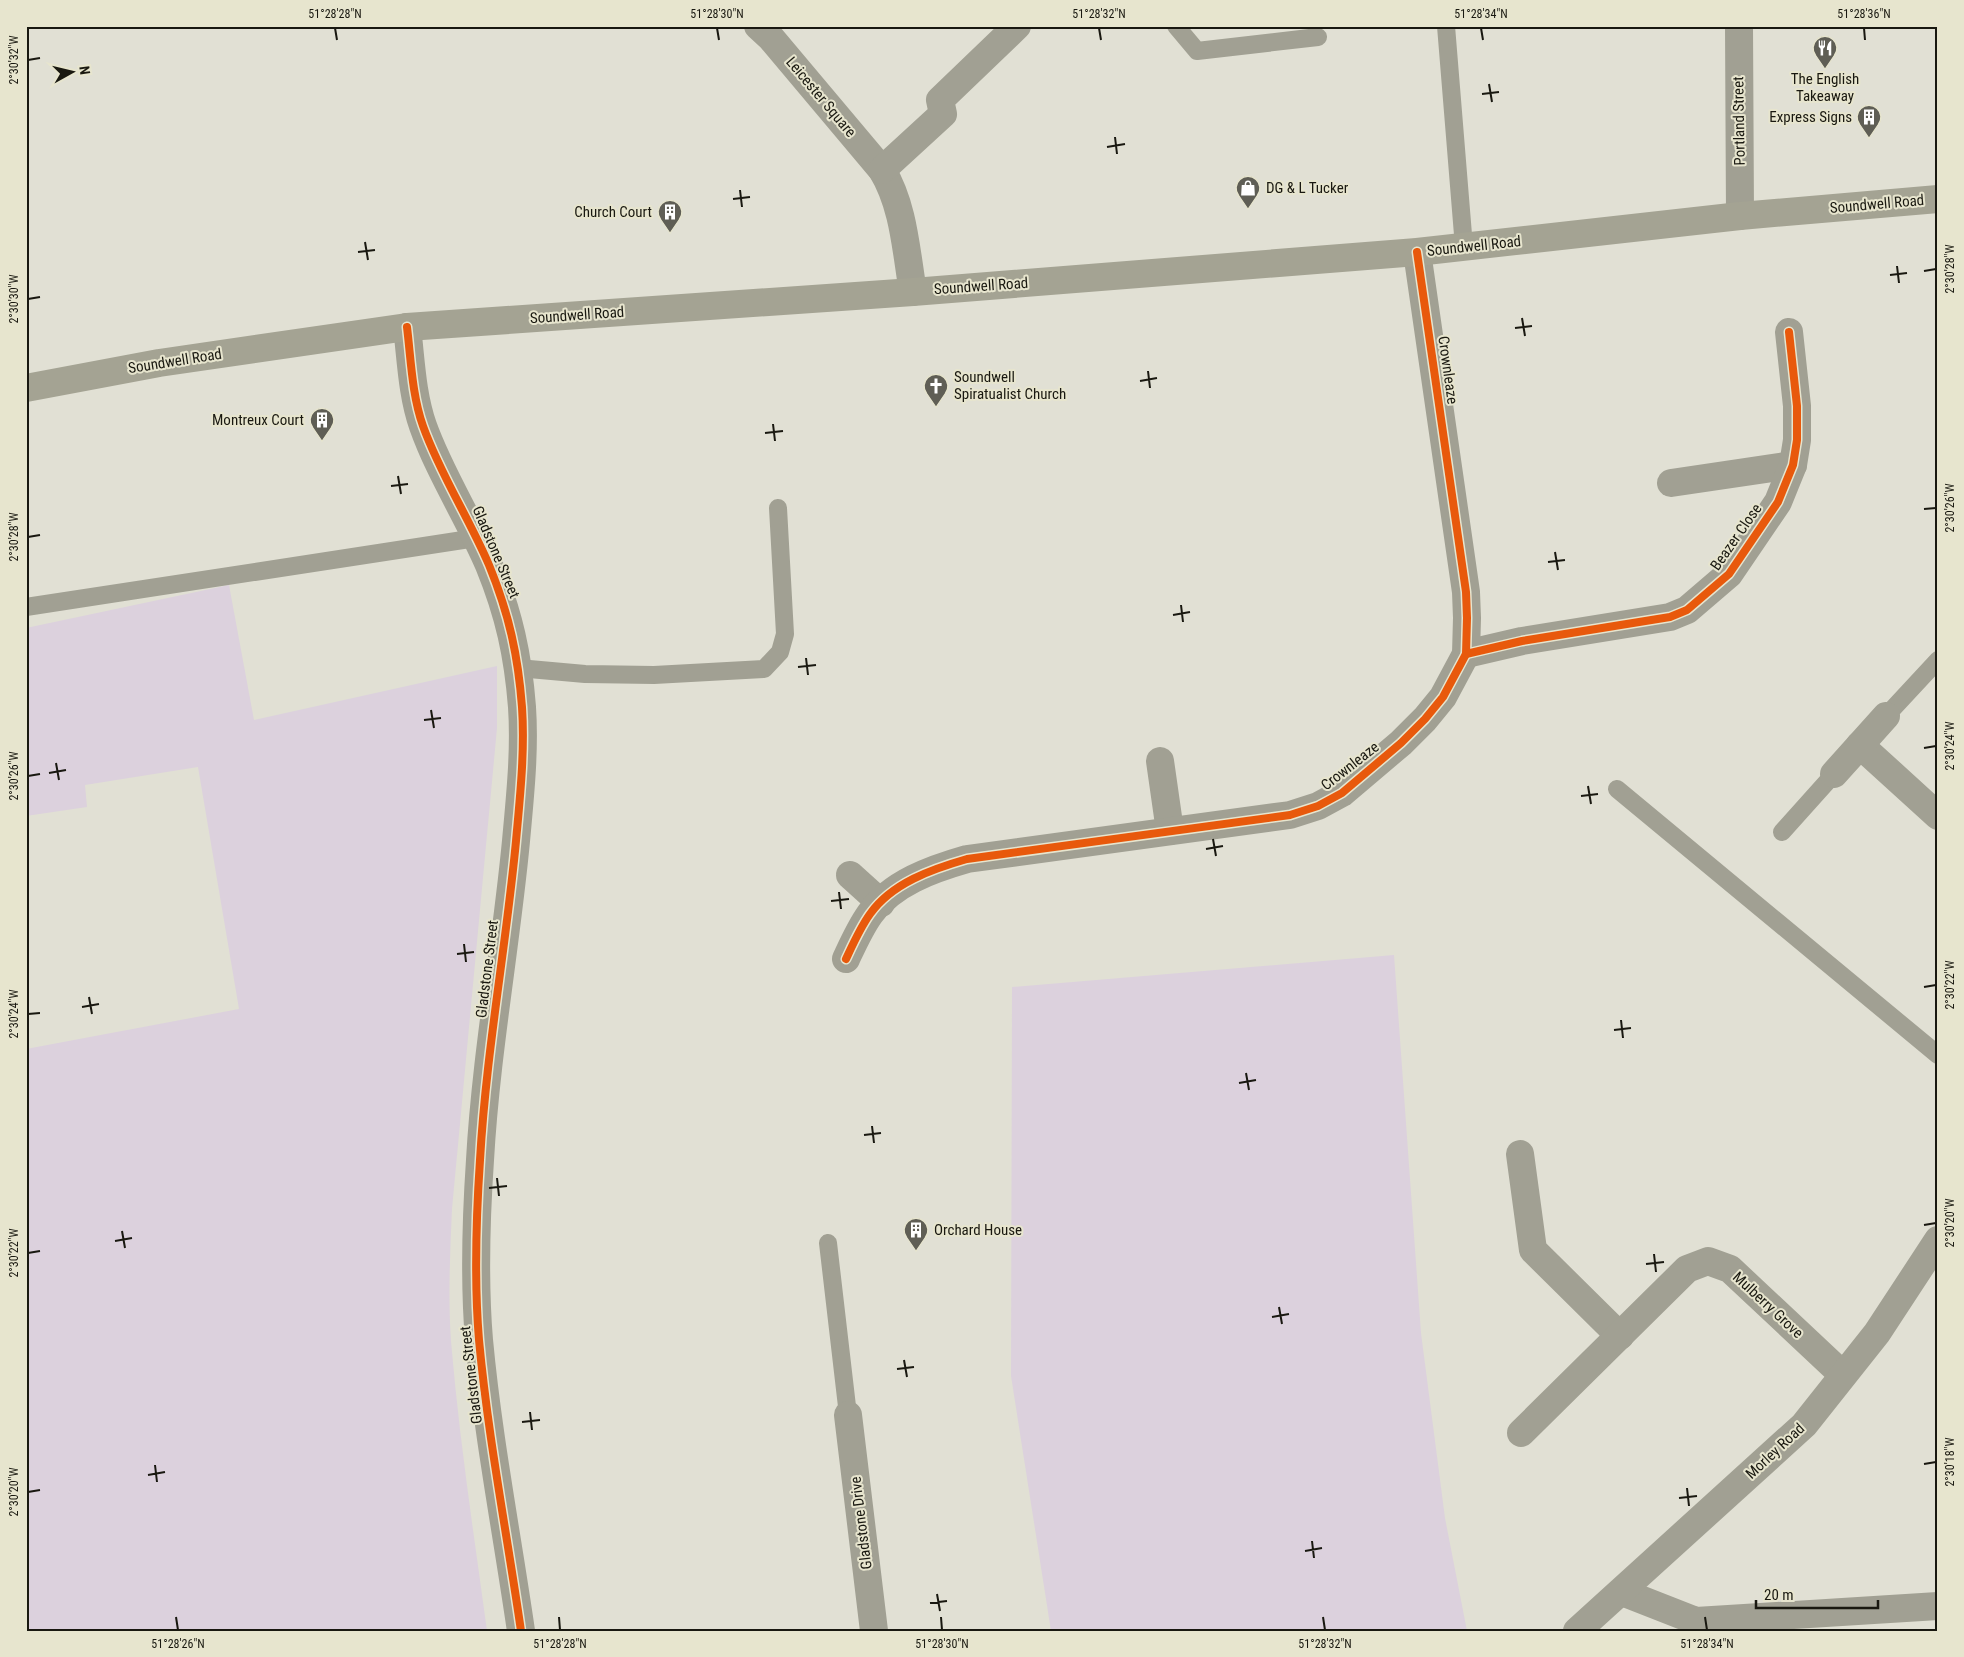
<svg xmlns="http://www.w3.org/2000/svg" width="1964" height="1657" viewBox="0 0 1964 1657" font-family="'Roboto Condensed',sans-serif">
	<rect width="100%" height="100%" fill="#e1e0d4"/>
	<!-- green -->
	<g fill="#dcd1dd">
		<path d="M229,585l25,135 243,-54v62l-45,481c-2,44 -4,88 -1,132 8,97 23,194 36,290h-461v-582l213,-40 -41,-242 -113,18 2,22 -61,9v-188z"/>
		<path d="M1394,955l27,378 24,185 22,113h-416l-40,-255 1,-389z"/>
	</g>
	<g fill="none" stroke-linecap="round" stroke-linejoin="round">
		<!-- lane -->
		<g stroke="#a1a093" stroke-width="18">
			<path d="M1176,26l21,25 121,-14"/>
			<path d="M1446,26l18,221"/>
			<path d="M26,607l450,-69"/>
			<path d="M518,668l67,6 69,1 110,-6 16,-17 5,-18 -7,-126"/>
			<path d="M1886,716l52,-56"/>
			<path d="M1617,789l321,266"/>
			<path d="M1782,832l52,-58"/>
			<path d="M828,1243l20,172"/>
		</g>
		<!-- street -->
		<g stroke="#a1a093" stroke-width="28">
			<path d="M758,26l13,12 111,132c22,36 24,81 31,122"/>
			<path d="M1739,26l1,190"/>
			<path d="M882,170l61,-56 -3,-14 77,-74"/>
			<path d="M407,327c4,33 5,68 16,99 17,48 46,92 66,139 20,49 29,90 33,142 3,44 -2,90 -6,134 -10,106 -30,212 -36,319 -4,59 -6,120 -1,180 9,97 28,194 42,291"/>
			<path d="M1671,483l122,-18"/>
			<path d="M1466,654l56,-13 148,-24 17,-7 42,-36 49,-72 15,-37 4,-25v-34l-8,-74"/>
			<path d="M1860,745l78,71"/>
			<path d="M1160,761l10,70"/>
			<path d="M1834,774l52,-58"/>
			<path d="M850,875l31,28"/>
			<path d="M846,959c7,-15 14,-31 24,-45 22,-31 62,-45 97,-55l323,-44 28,-9 24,-13 59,-50 24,-24 18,-22 23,-43 1,-36 -1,-26 -49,-340"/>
			<path d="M1520,1154l13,96 87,86"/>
			<path d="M848,1415l26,216"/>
			<path d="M1521,1433l166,-164 21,-8 22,8 113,106"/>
			<path d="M1622,1592l74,29 242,-15"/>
			<path d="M1577,1631l227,-206 73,-92 61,-93"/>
		</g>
		<!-- primary -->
		<path stroke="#a4a393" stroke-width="28" d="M26,388l133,-25 248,-36 506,-35 504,-40 323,-36 198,-17"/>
		<!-- cycleway casing -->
		<g stroke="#e7e5ce" stroke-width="11">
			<g id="cycleway">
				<path d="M407,327c4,33 5,68 16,99 17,48 46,92 66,139 20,49 29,90 33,142 3,44 -2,90 -6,134 -10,106 -30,212 -36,319 -4,59 -6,120 -1,180 9,97 28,194 42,291"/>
				<path d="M1466,654l56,-13 148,-24 17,-7 42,-36 49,-72 15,-37 4,-25v-34l-8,-74"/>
				<path d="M846,959c7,-15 14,-31 24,-45 22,-31 62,-45 97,-55l323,-44 28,-9 24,-13 59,-50 24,-24 18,-22 23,-43 1,-36 -1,-26 -49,-340"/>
			</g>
		</g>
		<!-- cycleway -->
		<use href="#cycleway" stroke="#e8590c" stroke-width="8"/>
	</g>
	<!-- ticks -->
	<path fill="none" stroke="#191810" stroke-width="2" d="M335,28l2,12M717,28l2,12M1099,28l2,12M1481,28l2,12M1864,28l1,12M28,60l12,-2M1489,84l3,18M1482,94l17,-2M1115,137l2,17M1107,147l18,-3M740,190l2,17M733,199l17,-2M365,242l3,18M358,252l17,-2M1897,266l2,17M1924,271l12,-2M1890,275l17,-2M28,299l12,-2M1522,318l3,18M1515,328l17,-2M1148,371l2,17M1140,381l17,-3M773,424l2,17M765,433l18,-2M398,476l3,18M391,486l17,-2M1924,509l12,-1M28,537l12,-2M1555,552l3,18M1548,562l17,-2M1181,605l2,17M1173,615l17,-3M806,658l2,17M798,667l18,-2M431,710l3,18M424,720l17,-2M1924,748l12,-2M56,763l3,17M49,773l17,-3M28,776l12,-2M1588,786l3,18M1581,796l17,-2M1213,839l3,17M1206,849l17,-3M839,892l2,17M831,901l18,-2M464,944l2,18M457,954l17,-2M1924,987l12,-2M89,997l3,17M82,1007l17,-3M28,1014l12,-1M1621,1020l2,18M1614,1030l17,-2M1246,1073l3,17M1239,1083l17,-3M872,1126l2,17M864,1135l17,-2M497,1178l2,18M489,1188l18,-2M1924,1225l12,-2M122,1231l3,17M115,1241l17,-3M28,1253l12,-2M1654,1254l2,18M1646,1264l18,-2M1279,1307l3,17M1272,1317l17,-3M904,1360l3,17M897,1369l17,-2M530,1412l2,18M522,1422l18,-2M1924,1464l12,-2M155,1465l2,17M148,1475l17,-3M1687,1488l2,18M28,1492l12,-2M1679,1498l18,-2M1312,1541l2,17M1305,1551l17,-3M937,1594l3,17M930,1603l17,-2M176,1617l2,13M559,1617l1,13M941,1617l1,13M1323,1617l2,13M1705,1617l2,13"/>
	<!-- icons -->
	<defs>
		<g id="restaurant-pin" transform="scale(1.25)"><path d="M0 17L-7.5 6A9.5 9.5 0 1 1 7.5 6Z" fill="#5f5e55" stroke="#e7e5ce"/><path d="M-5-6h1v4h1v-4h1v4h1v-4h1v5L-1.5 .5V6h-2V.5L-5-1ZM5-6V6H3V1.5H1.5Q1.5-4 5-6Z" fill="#fff"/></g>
		<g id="building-pin" transform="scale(1.25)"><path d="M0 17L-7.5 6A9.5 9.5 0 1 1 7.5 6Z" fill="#5f5e55" stroke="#e7e5ce"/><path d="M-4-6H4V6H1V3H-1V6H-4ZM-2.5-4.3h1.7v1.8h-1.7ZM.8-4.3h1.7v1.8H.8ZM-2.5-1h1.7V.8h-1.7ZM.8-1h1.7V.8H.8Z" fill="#fff"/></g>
		<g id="shop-pin" transform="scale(1.25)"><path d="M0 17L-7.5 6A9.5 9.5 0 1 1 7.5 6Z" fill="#5f5e55" stroke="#e7e5ce"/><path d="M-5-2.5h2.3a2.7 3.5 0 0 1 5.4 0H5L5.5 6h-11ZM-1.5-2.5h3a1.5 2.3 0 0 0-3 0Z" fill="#fff"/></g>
		<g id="church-pin" transform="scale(1.25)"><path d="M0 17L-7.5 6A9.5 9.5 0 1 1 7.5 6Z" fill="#5f5e55" stroke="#e7e5ce"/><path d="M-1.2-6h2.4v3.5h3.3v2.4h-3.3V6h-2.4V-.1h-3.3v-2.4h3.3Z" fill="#fff"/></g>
	</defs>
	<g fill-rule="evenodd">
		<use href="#restaurant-pin" x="1825" y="48"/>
		<use href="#building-pin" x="1869" y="117"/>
		<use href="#shop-pin" x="1248" y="188"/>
		<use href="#building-pin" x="670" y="212"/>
		<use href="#church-pin" x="936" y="386"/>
		<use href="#building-pin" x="322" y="420"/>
		<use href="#building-pin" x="916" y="1230"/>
	</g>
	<g text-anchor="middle" stroke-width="4" stroke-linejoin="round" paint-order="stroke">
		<!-- poi labels -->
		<g font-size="15" fill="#191810" stroke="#e7e5ce" text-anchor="end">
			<text x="1825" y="84" text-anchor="middle">The English<tspan x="1825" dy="17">Takeaway</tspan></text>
			<text x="1852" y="122">Express Signs</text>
			<text x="1266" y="193" text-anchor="start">DG &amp; L Tucker</text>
			<text x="652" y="217">Church Court</text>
			<text x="954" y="382" text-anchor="start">Soundwell<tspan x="954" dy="17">Spiratualist Church</tspan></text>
			<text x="304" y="425">Montreux Court</text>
			<text x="934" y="1235" text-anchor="start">Orchard House</text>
		</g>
		<!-- street labels -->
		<g font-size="15" fill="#191810" stroke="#e7e5ce">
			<text transform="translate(821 97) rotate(50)" y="5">Leicester Square</text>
			<text transform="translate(1739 121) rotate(-91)" y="5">Portland Street</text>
			<text transform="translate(1877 204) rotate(-5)" y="5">Soundwell Road</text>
			<text transform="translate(1474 246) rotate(-6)" y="5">Soundwell Road</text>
			<text transform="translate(981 286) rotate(-4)" y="5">Soundwell Road</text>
			<text transform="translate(577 315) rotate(-4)" y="5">Soundwell Road</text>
			<text transform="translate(175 361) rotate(-9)" y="5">Soundwell Road</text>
			<text transform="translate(1448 370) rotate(82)" y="5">Crownleaze</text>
			<text transform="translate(1736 537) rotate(-55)" y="5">Beazer Close</text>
			<text transform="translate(496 552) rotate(67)" y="5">Gladstone Street</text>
			<text transform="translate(1350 766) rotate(-38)" y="5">Crownleaze</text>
			<text transform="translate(487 969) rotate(-83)" y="5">Gladstone Street</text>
			<text transform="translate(1768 1305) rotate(43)" y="5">Mulberry Grove</text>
			<text transform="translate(471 1375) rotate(-97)" y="5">Gladstone Street</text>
			<text transform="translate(1775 1451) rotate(-43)" y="5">Morley Road</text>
			<text transform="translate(861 1523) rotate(-97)" y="5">Gladstone Drive</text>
		</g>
	</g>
	<!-- border -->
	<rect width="1964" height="1657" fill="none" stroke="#e7e5ce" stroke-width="55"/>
	<!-- north arrow -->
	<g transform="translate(72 72) rotate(82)" stroke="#e7e5ce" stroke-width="4" paint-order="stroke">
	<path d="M0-4L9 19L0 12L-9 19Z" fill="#191810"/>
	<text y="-8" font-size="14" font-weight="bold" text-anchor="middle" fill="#191810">N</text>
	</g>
	<!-- scale -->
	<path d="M1756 1600v8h122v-8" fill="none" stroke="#191810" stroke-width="2.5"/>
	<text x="1764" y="1600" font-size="15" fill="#191810" stroke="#e7e5ce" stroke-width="4" paint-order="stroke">20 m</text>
	<rect x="28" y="28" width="1908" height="1602" fill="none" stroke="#191810" stroke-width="2"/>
	<g font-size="12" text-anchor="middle" fill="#191810">
		<text x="335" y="18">51°28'28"N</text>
		<text x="717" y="18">51°28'30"N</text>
		<text x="1099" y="18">51°28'32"N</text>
		<text x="1481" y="18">51°28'34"N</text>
		<text x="1864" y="18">51°28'36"N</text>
		<text transform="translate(14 60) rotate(-90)" y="4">2°30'32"W</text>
		<text transform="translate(1950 269) rotate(-90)" y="4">2°30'28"W</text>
		<text transform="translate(14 299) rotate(-90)" y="4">2°30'30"W</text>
		<text transform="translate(1950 508) rotate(-90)" y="4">2°30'26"W</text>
		<text transform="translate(14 537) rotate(-90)" y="4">2°30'28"W</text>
		<text transform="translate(1950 746) rotate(-90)" y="4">2°30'24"W</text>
		<text transform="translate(14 776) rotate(-90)" y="4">2°30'26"W</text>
		<text transform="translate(1950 985) rotate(-90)" y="4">2°30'22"W</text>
		<text transform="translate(14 1014) rotate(-90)" y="4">2°30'24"W</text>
		<text transform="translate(1950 1223) rotate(-90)" y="4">2°30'20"W</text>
		<text transform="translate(14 1253) rotate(-90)" y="4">2°30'22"W</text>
		<text transform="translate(1950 1462) rotate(-90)" y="4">2°30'18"W</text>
		<text transform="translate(14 1492) rotate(-90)" y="4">2°30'20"W</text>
		<text x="178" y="1648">51°28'26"N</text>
		<text x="560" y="1648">51°28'28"N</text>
		<text x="942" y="1648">51°28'30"N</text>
		<text x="1325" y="1648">51°28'32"N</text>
		<text x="1707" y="1648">51°28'34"N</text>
	</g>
</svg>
